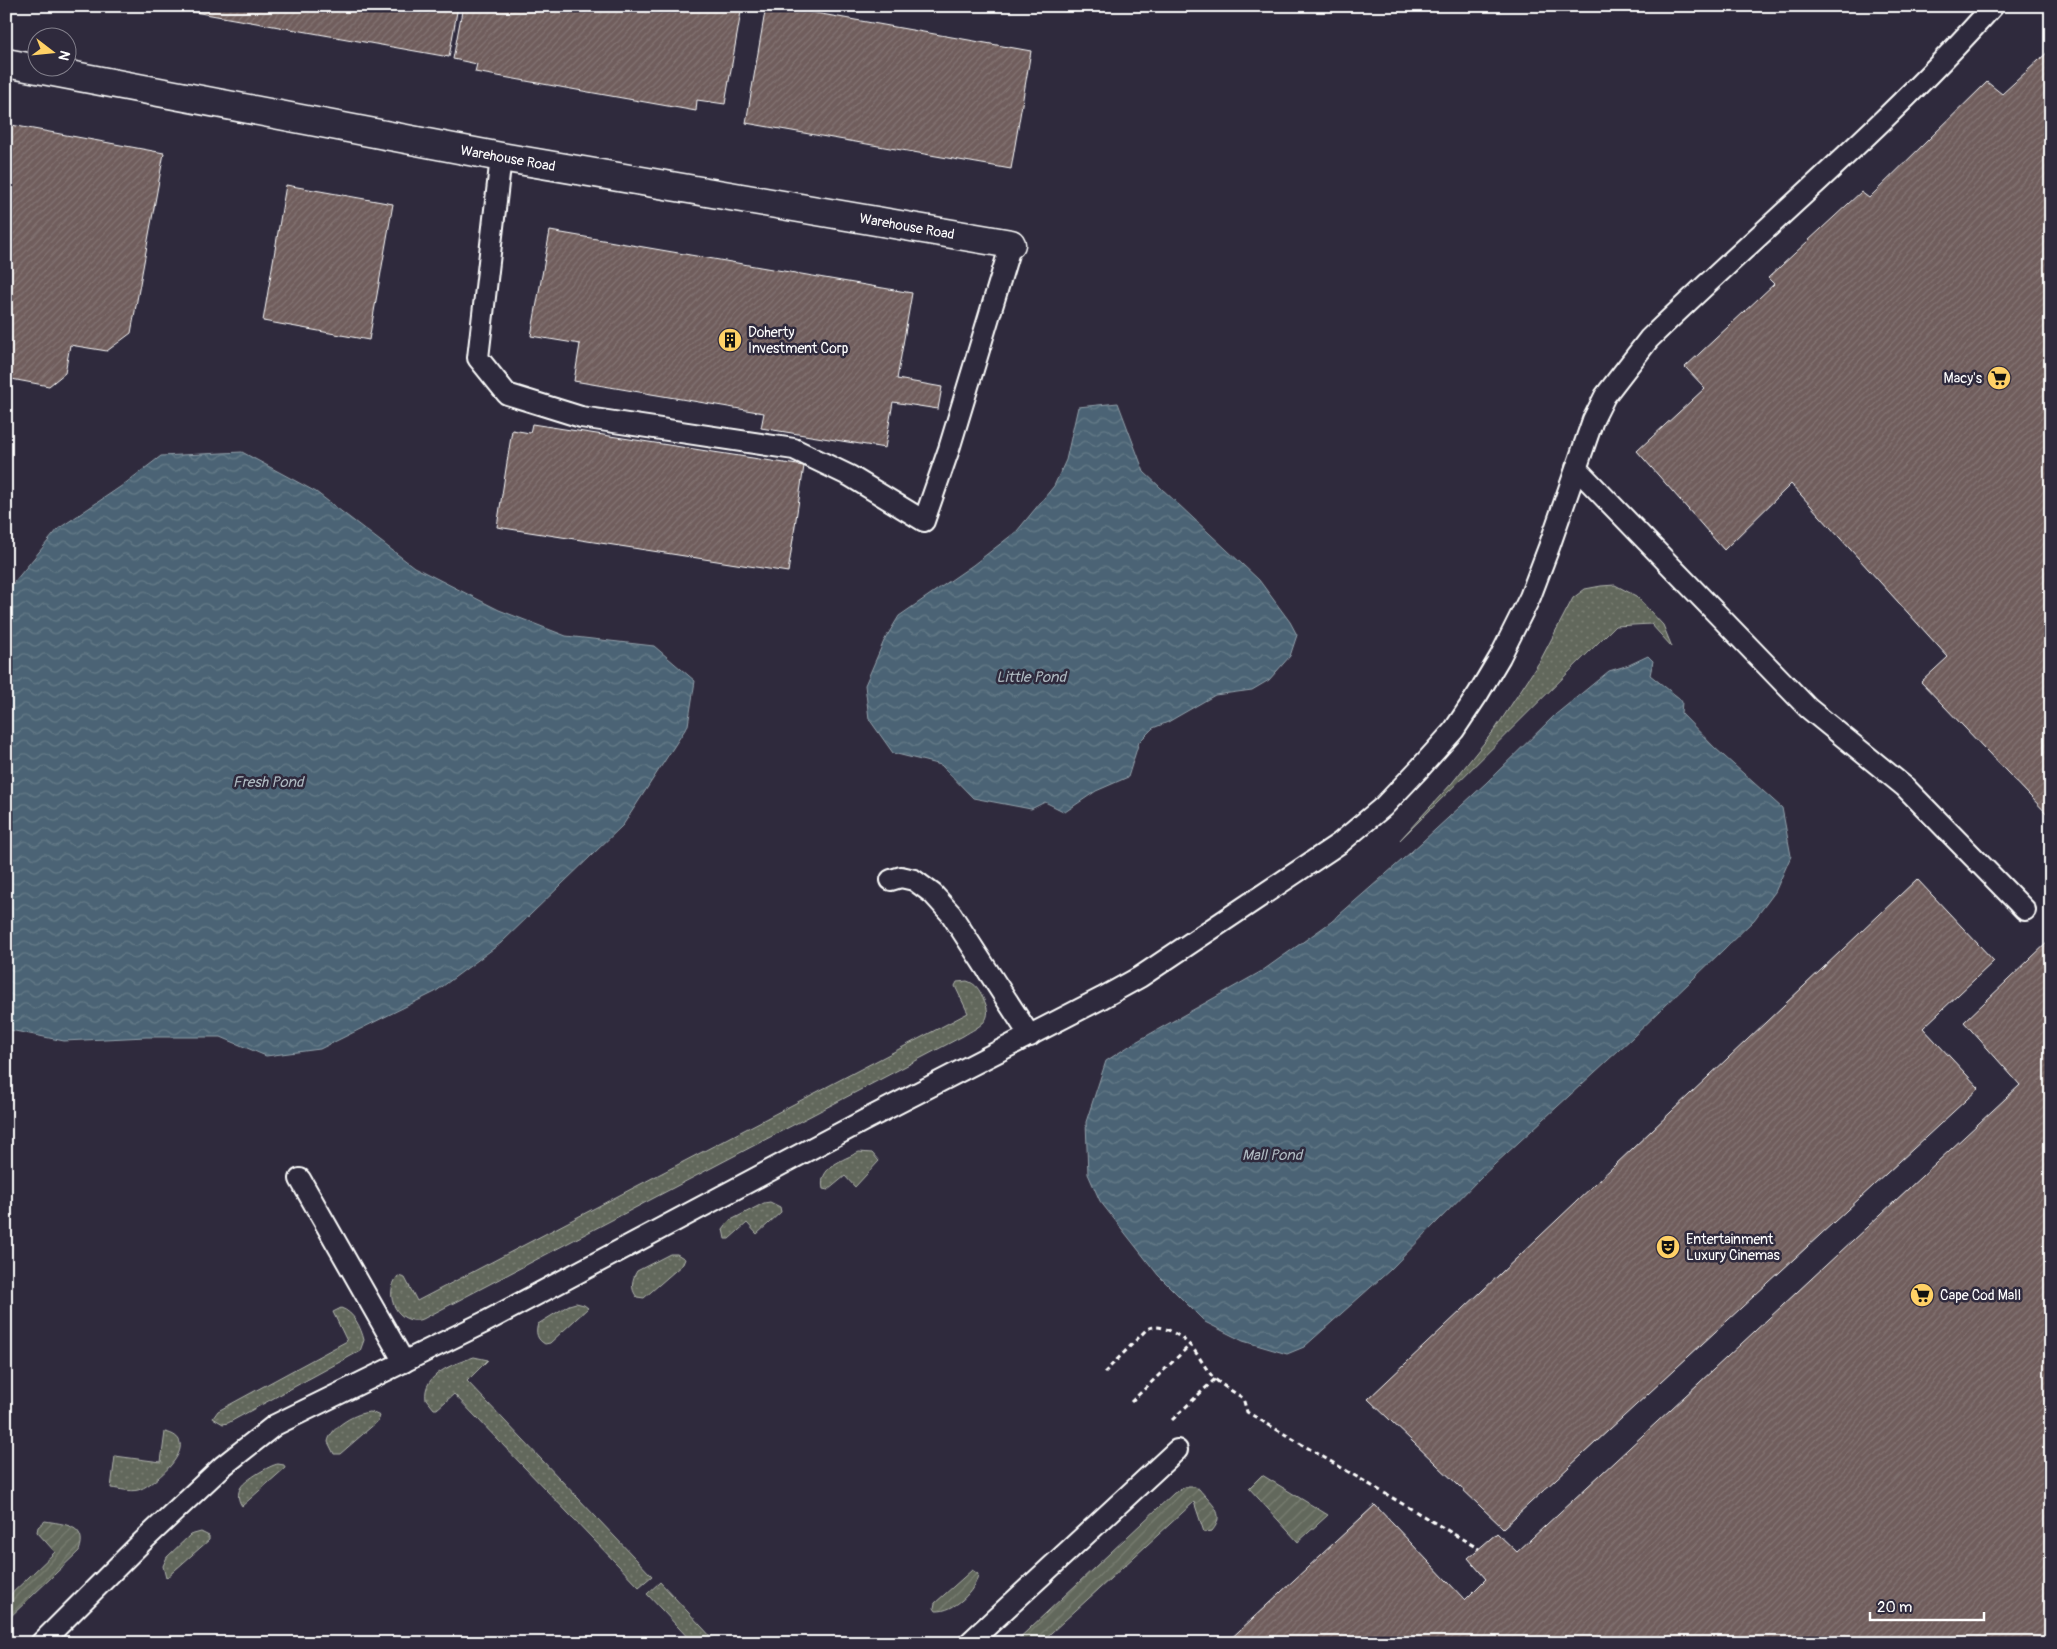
<svg xmlns="http://www.w3.org/2000/svg" width="2057" height="1649" viewBox="0 0 2057 1649" font-family="Pangolin,sans-serif">
	<defs>
		<pattern id="grass-dots" width="8" height="8" patternUnits="userSpaceOnUse" patternTransform="scale(1.25)"><rect width="8" height="8" fill="#62685b"/><path d="M2 2h.1M6 6h.1" fill="none" stroke="#7a7f74" stroke-width="1.8" stroke-linecap="round"/></pattern>
		<pattern id="garden-furrows" width="10" height="10" patternUnits="userSpaceOnUse" patternTransform="scale(1.25)"><rect width="10" height="10" fill="#62685b"/><path d="M-1 1l2-2M0 10L10 0M9 11l2-2" fill="none" stroke="#7a7f74"/></pattern>
		<pattern id="water-waves" width="16" height="10" patternUnits="userSpaceOnUse" patternTransform="scale(1.25)"><rect width="16" height="10" fill="#4b6474"/><path d="M0 5q4-4 8 0t8 0" fill="none" stroke="#667b89"/></pattern>
		<pattern id="building-hatch" width="6" height="6" patternUnits="userSpaceOnUse" patternTransform="scale(1.25)"><rect width="6" height="6" fill="#6f5d5c"/><path d="M-1 1l2-2M0 6l6-6M5 7l2-2" fill="none" stroke="#857574"/></pattern>
	</defs>
	<rect width="100%" height="100%" fill="#2f2a3d"/>
	<filter id="ink" filterUnits="userSpaceOnUse"><feTurbulence type="fractalNoise" baseFrequency=".02" numOctaves="2"/><feDisplacementMap in="SourceGraphic" scale="10" xChannelSelector="R" yChannelSelector="G"/><feConvolveMatrix kernelMatrix="1 2 1 2 8 2 1 2 1" color-interpolation-filters="sRGB"/></filter>
	<g filter="url(#ink)">
		<!-- grass -->
		<g fill="url(#grass-dots)" stroke="#b0b4ad">
			<path d="M1615,585l21,11 27,29 9,22 -21,-23 -36,2 -216,215 53,-58 44,-55 44,-67 33,-63 12,-9 16,-3z"/>
			<path d="M967,981c9,3 12,8 16,17 12,23 -2,27 -20,38l-540,283c-25,8 -41,-24 -25,-43l7,2 12,23 551,-288 -13,-27 2,-4z"/>
			<path d="M859,1152l13,1 7,8 -24,26 -10,-11 -17,14 -5,-1c-5,-22 20,-29 36,-37z"/>
			<path d="M770,1202l10,5 1,5 -24,22 -10,-11 -18,16h-4l-2,-10 6,-8 35,-18z"/>
			<path d="M670,1254h7l8,5 -2,5 -39,34 -7,-1c-7,-8 -5,-18 0,-26z"/>
			<path d="M576,1303l8,2 4,3 -38,35 -5,1c-8,-4 -10,-12 -7,-20l31,-19z"/>
			<path d="M341,1308c13,4 20,20 23,32l-4,11 -132,72 -5,1 -10,-6 5,-7 129,-70 -14,-29z"/>
			<path d="M474,1357l14,3 -21,21 185,195 -13,11 -185,-193 -17,15h-3l-8,-10c-4,-25 28,-35 48,-42z"/>
			<path d="M371,1412l9,4 -2,5 -38,33h-6l-6,-12c2,-15 29,-30 43,-30z"/>
			<path d="M165,1432c40,8 -9,53 -27,58 -8,2 -18,-1 -27,-2l4,-32 46,6z"/>
			<path d="M278,1464l6,1 1,3 -43,38c-4,-5 -5,-13 -1,-19 4,-7 29,-22 37,-23z"/>
			<path d="M201,1532l8,4v4l-43,38 -3,-12 4,-9 23,-22z"/>
			<path d="M660,1582l54,58 -2,3h-19l-46,-49z"/>
		</g>
		<!-- garden -->
		<g fill="url(#garden-furrows)" stroke="#b0b4ad">
			<path d="M1262,1475l66,40 -30,27 -49,-54z"/>
			<path d="M1185,1487h10l4,2c12,15 28,24 13,42l-8,1 -10,-30 -154,141h-26l160,-150z"/>
			<path d="M45,1521c18,3 44,4 34,30l-73,70v-22l49,-47 -18,-20 1,-5z"/>
			<path d="M972,1570l6,4c-2,17 -24,38 -42,37l-2,-3 1,-5z"/>
		</g>
		<!-- water -->
		<g fill="url(#water-waves)" stroke="#93a2ac">
			<path d="M1118,403l26,69 115,108 31,42 7,13 -7,21 -21,24 -17,10 -37,5 -47,27 -15,6 -14,14 -11,35 -32,14 -31,21 -20,-10 -14,7 -58,-11 -32,-33 -48,-12 -24,-34 -4,-34 19,-44 15,-25 74,-51 44,-34 37,-45 12,-26 12,-53z"/>
			<path d="M242,452l74,40 98,75 85,43 67,26 88,10 41,35 -7,44 -65,100 -122,118 -66,49 -115,57 -54,7 -45,-19h-75l-82,4 -54,-11 -4,-2v-436l52,-63 65,-44 38,-29z"/>
			<path d="M1648,656l5,5 -3,14 29,23 3,4 -1,11 34,35 67,60 9,48 -16,36 -21,28 -122,118 -150,138 -92,94 -86,77 -17,7 -44,-13 -38,-19 -47,-47 -58,-74 -12,-27 -2,-52 20,-61 28,-18 128,-72 69,-49 79,-69 76,-70 69,-68 54,-44 20,-6z"/>
		</g>
		<!-- building -->
		<g fill="url(#building-hatch)" stroke="#fff">
			<path d="M160,6h298l-9,51z"/>
			<path d="M463,6h279l-17,98 -28,-4 -1,11 -221,-39 2,-8 -24,-5z"/>
			<path d="M766,6h10l255,45 -20,118 -265,-46z"/>
			<path d="M2051,49v769l-130,-136 27,-25 -157,-173 -67,66 -87,-99 68,-63 -20,-21 89,-83 -6,-6 93,-86 8,6 118,-116 15,12z"/>
			<path d="M6,124l158,29 -33,180 -24,18 -37,-6 -5,28 -16,13 -43,-8z"/>
			<path d="M286,185l107,19 -24,136 -106,-19z"/>
			<path d="M550,231l362,62 -15,86 45,8 -4,22 -45,-7 -8,46 -124,-20 3,-15 -190,-32 6,-37 -49,-8z"/>
			<path d="M532,424l272,42 -16,106 -291,-45 15,-97 18,3z"/>
			<path d="M1917,879l77,82 -71,67 56,60 -476,440 -135,-129z"/>
			<path d="M2051,939v704h-825l149,-138 90,95 21,-21 -18,-21 29,-25 20,19 503,-467 -56,-63z"/>
		</g>
		<g fill="none" stroke-linecap="round" stroke-linejoin="round">
			<!-- lane casing -->
			<g stroke="#fff" stroke-width="24">
				<g id="lane">
					<path d="M501,157l-23,201 29,36 74,23 213,32 56,27 74,45 25,-72 62,-205"/>
					<path d="M1576,468l232,240 97,79 120,123"/>
					<path d="M891,880l10,-3 13,3 19,14 18,20 79,122"/>
					<path d="M300,1179l104,183"/>
					<path d="M41,1643l101,-101 81,-76 52,-41 210,-103 380,-202 237,-122 38,-21 200,-134 43,-36 37,-39 34,-38 24,-36 22,-37 30,-60 19,-50 44,-127 12,-24 44,-57c115,-112 238,-213 344,-333"/>
					<path d="M969,1643l208,-193"/>
				</g>
			</g>
			<!-- street casing -->
			<g stroke="#fff" stroke-width="31">
				<path id="street" d="M6,63l495,94 510,87"/>
			</g>
			<!-- path -->
			<g stroke="#fff" stroke-width="3" stroke-dasharray="5 4" stroke-linecap="butt">
				<path d="M1104,1373l43,-44c15,-8 37,9 47,21 7,9 12,20 20,28 8,8 20,14 29,20l4,14 232,137"/>
				<path d="M1131,1402l59,-57"/>
				<path d="M1172,1420l43,-41"/>
			</g>
			<!-- lane -->
			<use href="#lane" stroke="#2f2a3d" stroke-width="20"/>
			<!-- street -->
			<use href="#street" stroke="#2f2a3d" stroke-width="28"/>
		</g>
	</g>
	<!-- icons -->
	<defs>
		<g id="building-disc" transform="scale(1.25)"><circle r="9.5" fill="#ffd166" stroke="#2f2a3d"/><path d="M-4-6H4V6H1V3H-1V6H-4ZM-2.5-4.3h1.7v1.8h-1.7ZM.8-4.3h1.7v1.8H.8ZM-2.5-1h1.7V.8h-1.7ZM.8-1h1.7V.8H.8Z" fill="#111"/></g>
		<g id="supermarket-disc" transform="scale(1.25)"><circle r="9.5" fill="#ffd166" stroke="#2f2a3d"/><path d="M-6-5.5h2.5l.6 2H6L4.5 2H-2.5L-4.4-4H-6ZM-1.5 3.2a1.3 1.3 0 1 0 .1 0ZM3 3.2a1.3 1.3 0 1 0 .1 0Z" fill="#111"/></g>
		<g id="theatre-disc" transform="scale(1.25)"><circle r="9.5" fill="#ffd166" stroke="#2f2a3d"/><path d="M-5-5.5Q0-4 5-5.5V0Q5 5 0 6Q-5 5-5 0ZM-3.3-2.5H-1v1.5H-3.3ZM1-2.5H3.3v1.5H1ZM-2.8 1Q0 5.5 2.8 1Z" fill="#111"/></g>
	</defs>
	<g fill-rule="evenodd">
		<use href="#building-disc" x="730" y="340"/>
		<use href="#supermarket-disc" x="1999" y="378"/>
		<use href="#theatre-disc" x="1668" y="1247"/>
		<use href="#supermarket-disc" x="1922" y="1295"/>
	</g>
	<g text-anchor="middle" stroke-width="5" stroke-linejoin="round" paint-order="stroke">
		<!-- street labels -->
		<g font-size="14" fill="#fff" stroke="#2f2a3d">
			<text transform="translate(508 158) rotate(10)" y="5">Warehouse Road</text>
			<text transform="translate(907 226) rotate(10)" y="5">Warehouse Road</text>
		</g>
		<!-- poi labels -->
		<g font-size="14" fill="#fff" stroke="#2f2a3d" text-anchor="start">
			<text x="748" y="337">Doherty<tspan x="748" dy="16">Investment Corp</tspan></text>
			<text x="1982" y="383" text-anchor="end">Macy's</text>
			<text x="1686" y="1244">Entertainment<tspan x="1686" dy="16">Luxury Cinemas</tspan></text>
			<text x="1940" y="1300">Cape Cod Mall</text>
		</g>
		<!-- water labels -->
		<g font-size="15" font-style="italic" fill="#aeb9c0" stroke="#2f2a3d">
			<text x="1031" y="682">Little Pond</text>
			<text x="268" y="787">Fresh Pond</text>
			<text x="1272" y="1160">Mall Pond</text>
		</g>
	</g>
	<!-- margin -->
	<rect width="2057" height="1649" fill="none" stroke="#2f2a3d" stroke-width="25"/>
	<rect x="12" y="12" width="2032" height="1624" fill="none" stroke="#fff" stroke-width="2" filter="url(#ink)"/>
	<!-- north arrow -->
	<g transform="translate(52 52) rotate(106)"><circle r="24" fill="#2f2a3d" stroke="#827f8b"/>
	<path d="M0-4L9 19L0 12L-9 19Z" fill="#ffd166"/>
	<text y="-8" font-size="14" font-weight="bold" text-anchor="middle" fill="#ffffff">N</text>
	</g>
	<!-- scale -->
	<path d="M1870 1612v8h114v-8" fill="none" stroke="#ffffff" stroke-width="2.5"/>
	<text x="1877" y="1612" font-size="15" fill="#ffffff" stroke="#2f2a3d" stroke-width="4" paint-order="stroke">20 m</text>
</svg>
